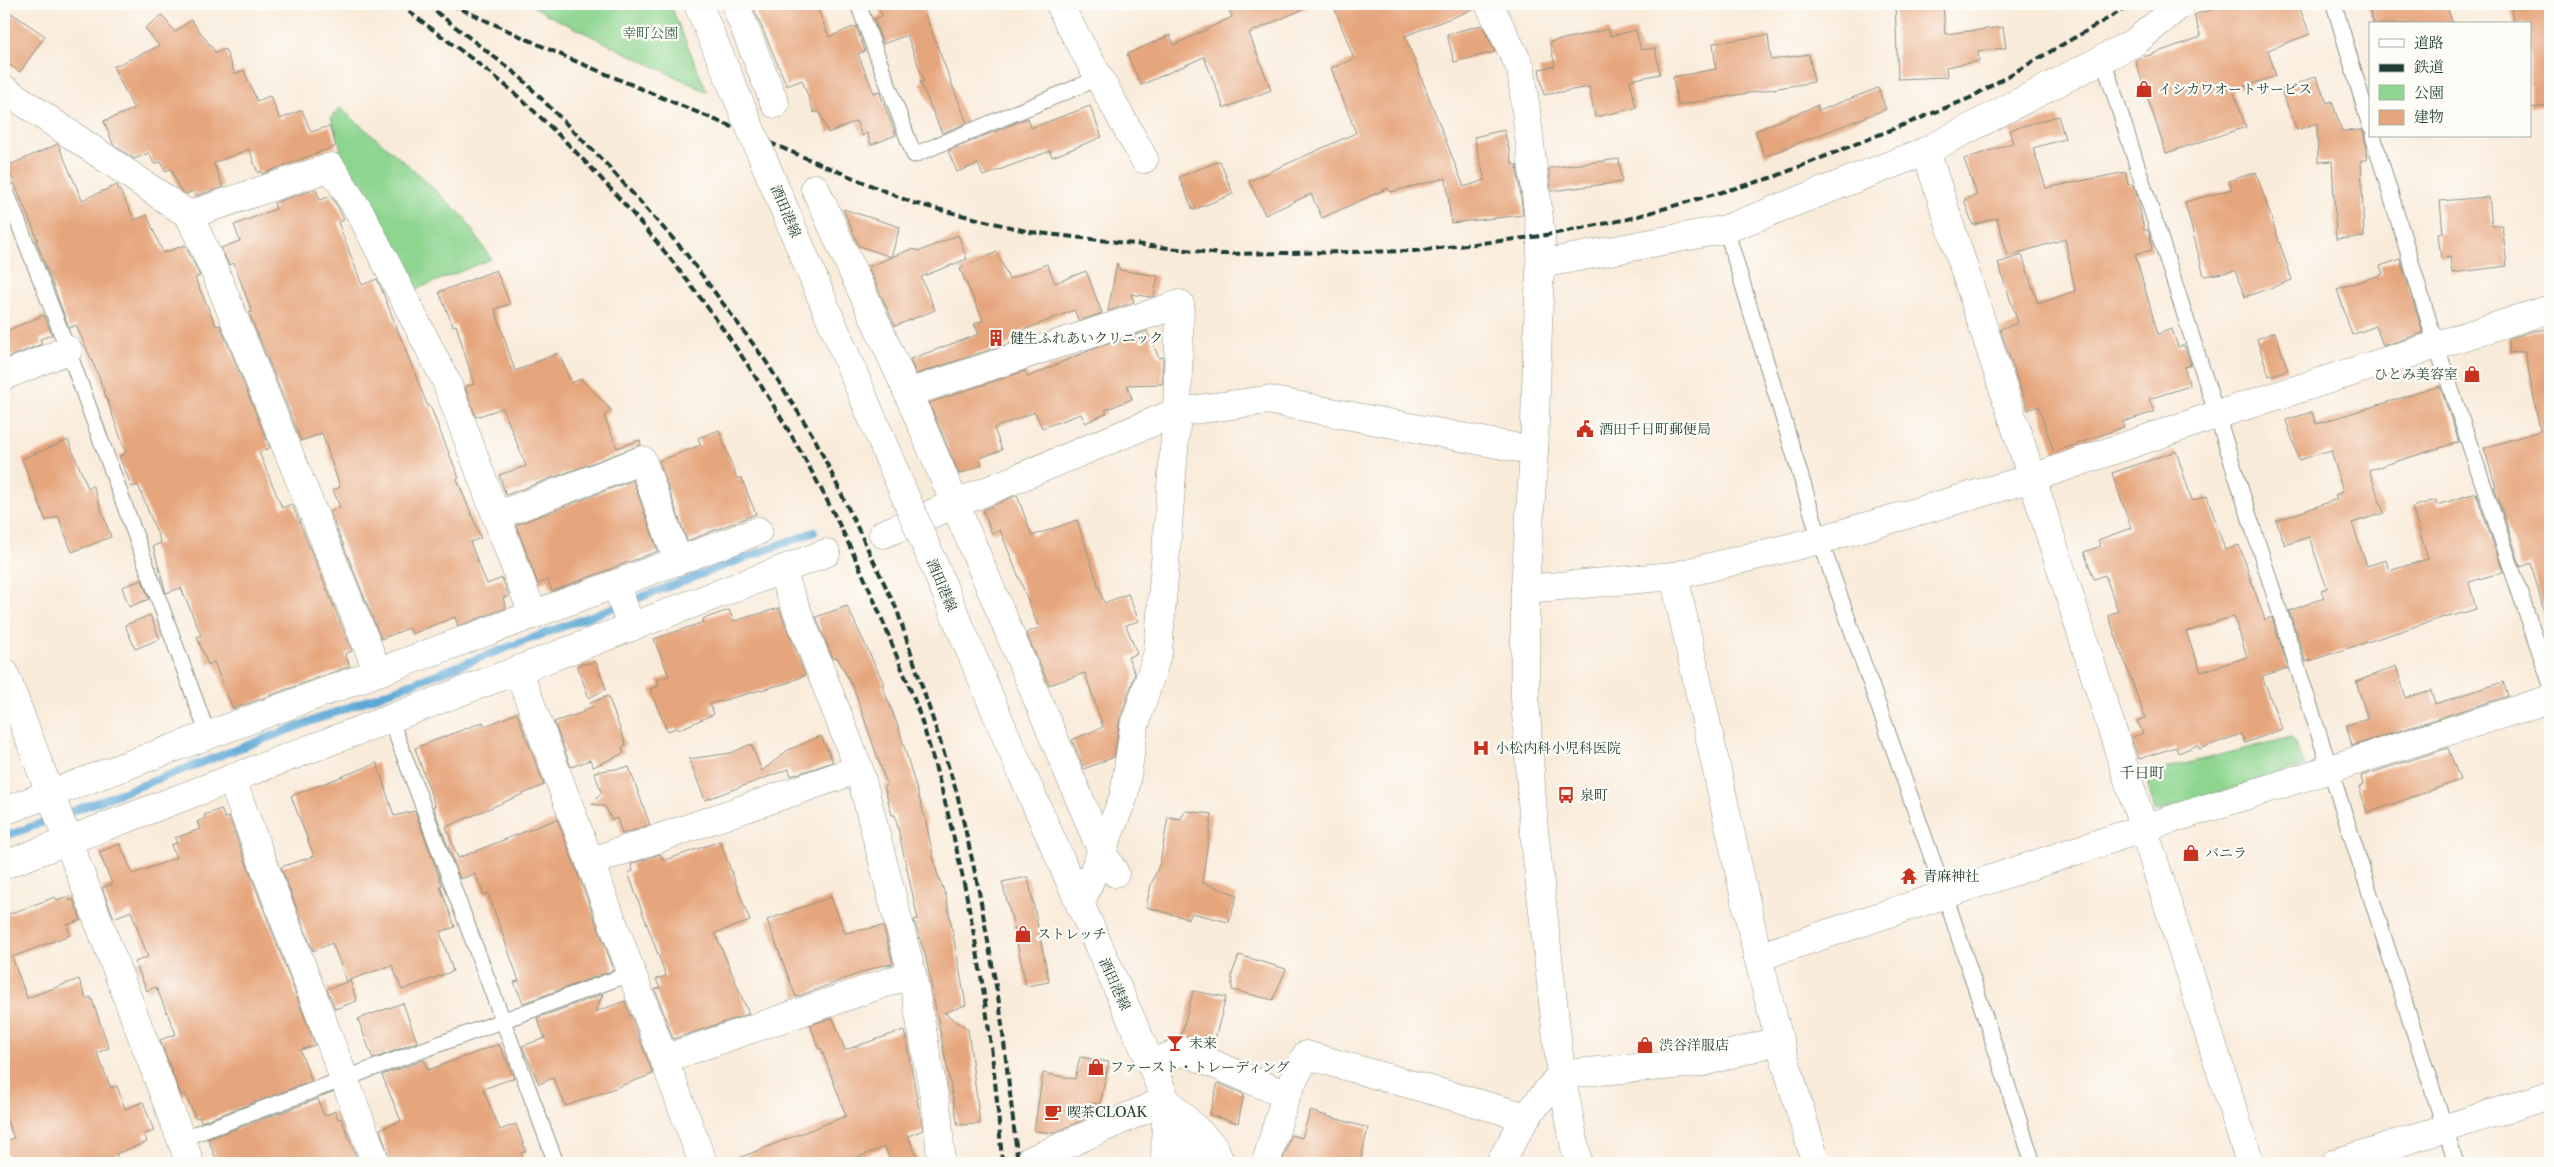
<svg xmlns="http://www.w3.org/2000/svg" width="2554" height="1167" viewBox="0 0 2554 1167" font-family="'Libre Caslon Text','Noto Serif JP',serif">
	<rect width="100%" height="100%" fill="#fdfcf7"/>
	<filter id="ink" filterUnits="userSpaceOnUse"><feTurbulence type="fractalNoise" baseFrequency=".02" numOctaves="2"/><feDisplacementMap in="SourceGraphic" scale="10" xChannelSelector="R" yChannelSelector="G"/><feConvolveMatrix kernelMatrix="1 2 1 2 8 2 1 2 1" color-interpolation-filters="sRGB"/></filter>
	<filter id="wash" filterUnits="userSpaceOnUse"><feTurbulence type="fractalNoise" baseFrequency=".0096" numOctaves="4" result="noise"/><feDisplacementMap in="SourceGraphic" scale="20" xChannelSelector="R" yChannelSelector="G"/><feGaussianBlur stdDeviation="1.12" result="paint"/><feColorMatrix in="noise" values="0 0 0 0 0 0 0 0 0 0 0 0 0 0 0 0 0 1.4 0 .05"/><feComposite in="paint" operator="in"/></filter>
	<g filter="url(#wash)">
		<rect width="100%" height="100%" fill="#f9ebda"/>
		<!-- green -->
		<g fill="#8ed590" stroke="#568962">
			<path d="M529,4h141l37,88 -159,-77z"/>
			<path d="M340,108l68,57 56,52 27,42 -84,34 -70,-141 4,-3 -10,-32z"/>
			<path d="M2292,737l13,29 -150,46 -10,-38z"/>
		</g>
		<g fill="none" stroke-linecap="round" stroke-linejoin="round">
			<!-- stream -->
			<path stroke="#5da9d6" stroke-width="8" d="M4,837l810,-305"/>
		</g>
		<g id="blocks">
			<!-- building -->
			<g fill="#e6a67d" fill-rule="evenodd">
				<path d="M767,4h49l13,33 27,-11 9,25 -7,3 16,39 5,-2 17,44 -25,10 -4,-12 -5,3 -6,-15 -28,12 -9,-22 -5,2 -12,-33 -15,6 -33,-77z"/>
				<path d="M877,4h44l46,119 -25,10 -22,-51 4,-1 -17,-46 -24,9 -9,-25 8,-3z"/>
				<path d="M1241,4h74l-66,29 22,57 -47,18 -20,-51 -63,28 -14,-31 43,-19 4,10 58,-28 -3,-8z"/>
				<path d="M1333,4h141v5l-69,27 59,151 21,-7 -11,-43 30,-7 9,35h4l6,50 -72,8 -5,-45 -56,14 -2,-4 -66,30 -11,-24 -46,21 -16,-34 107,-48 -25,-65 23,-9z"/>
				<path d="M1895,4h48l2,30 58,-7 3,21 -28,3 1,10 -33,6 1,10 -49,2z"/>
				<path d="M2230,4h68l12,30 -42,16 8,26 -43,14 13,37 -80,26 -31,-93 66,-23 -7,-22z"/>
				<path d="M2367,4h79l7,20h-79z"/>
				<path d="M2510,4h36l4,17v84l-20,3v-84h-16z"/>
				<path d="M4,8l41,28 -25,36 -16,-11z"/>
				<path d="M162,15l13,17 16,-12 25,33 9,-4 10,25 9,-4 13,31 13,-5 10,23 22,-9 9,22 19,-6 6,20 -74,28 -1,-3 -3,2 -9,-24 -35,14 9,24 -27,9 -2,-5 -8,3 -7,-5 -8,-20 -6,2 -4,-9 -7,2 -5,-11 -15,6 -21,-15 -9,-23 30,-12 -21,-42 46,-21 -14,-18z"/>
				<path d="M1482,25l13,27 -41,10 -7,-28z"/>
				<path d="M1609,29l1,7 26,-6 5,20 14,-2 5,26 -30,6 6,28 -41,9 -6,-30 -45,8 -5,-26 16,-3 -5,-24z"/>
				<path d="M1768,35l3,25 38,-6 5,28 -136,23 -5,-28 43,-8 -3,-26z"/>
				<path d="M2316,76l11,27 5,-2 10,30 20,-1 2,3 3,27h-6l3,77 -28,2 -4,-78 -14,1 -1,-39 -20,7 -16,-40z"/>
				<path d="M1878,88l8,21 -121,47 -10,-25 63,-26v6z"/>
				<path d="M1090,106l12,31 -50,20 -2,-6 -67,25 -5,-12 -21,8 -9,-21 80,-33 3,10z"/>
				<path d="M2058,116l7,23 -32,9 13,40 80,-16 2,13 5,-1 5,15 6,31h4l2,5 2,15 -17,4 23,80 14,-5 6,18 6,-2 7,20 -7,2 6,19 -41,13 5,13 -32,10 2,5 -70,25 -16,-46 -10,4 -28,-81 18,-6 -20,-60 24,-8 16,49 37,-13 -10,-52 -57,17 -11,-38 -24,7 -9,-25 13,-5 -13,-36 49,-16 -4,-13z"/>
				<path d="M58,144l24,56 35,-15 18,35 12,-5 16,38 22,-8 15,31 -5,2 21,48 4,-1 50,123 -11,4 23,56 10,-4 60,147 -7,3 5,12 -117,43 -19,-47 -6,3 -11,-28 4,-2 -20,-47 -15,5 -13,-47 8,-3 -23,-58 -6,2 -13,-31 7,-3 -27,-76 -23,-52 -7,3 -33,-88h2l-31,-74z"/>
				<path d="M1619,159l3,23 -71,9 -2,-23z"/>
				<path d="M1220,161l13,33 -40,16 -14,-33z"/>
				<path d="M2256,172l36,108 -47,17 -10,-26 -31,5 -19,-74 47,-13 -3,-8z"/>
				<path d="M316,189l4,11 11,-4 8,13 5,11 -6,2 24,63 15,-6 4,9 47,119 2,-1 29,72 -2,1 24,59 -11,4 17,42 15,-6 7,18 -6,2 3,10 -48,18 -3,-9 -43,17 -3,-6 -28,11 -51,-127 10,-5 -7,-17 7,-3 -18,-54 -21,8 -52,-128 3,-1 -18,-49 -5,2 -8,-17 19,-7 -6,-16 42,-16 -2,-6z"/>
				<path d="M2489,197l3,29 10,-1 5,41 -55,7 -2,-16 -9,1 -3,-24 5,-1 -3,-32z"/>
				<path d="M843,209l57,18 -9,30 -32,-11z"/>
				<path d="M958,235l9,24 -46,18 14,33 -40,16 -27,-59 43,-18 9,2z"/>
				<path d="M997,252l12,27 38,-15 8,19 31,-12 16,42 -23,8 -5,-11 -63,25 3,7 -98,32 -6,-15 69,-25 -5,-10 9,-4 -23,-51z"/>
				<path d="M2400,259l23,74 -40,13 -7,-20 -24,9 -15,-46 46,-15 -3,-8z"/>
				<path d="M1117,263l3,7 38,6 -4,20 -4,1 -19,-3 3,8 -26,9z"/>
				<path d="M496,270l14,34 -15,5 20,62 44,-18 12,30 10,-4 30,31 -7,6 13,32 23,-8 1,5 -135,50 -7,-20 27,-9 -23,-58 -27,9 -11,-30 9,-3 -18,-59 -3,1 -14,-34z"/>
				<path d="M44,315l8,20 -12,4 2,5 -38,15v-27z"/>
				<path d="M2550,329v282l-6,1 -13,-49 -10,4 -27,-80h2l-12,-39 56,-17 -15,-80 -16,2 -1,-14 25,-8z"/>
				<path d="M1147,331l12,27 4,-1 -1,27 -35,1 5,14 -27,11 2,3 -22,10 -4,-9 -39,14 -7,-16 -41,16 8,22 -22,8 2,7 -23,9 -30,-71 96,-32 3,6 62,-27z"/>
				<path d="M2275,332l13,38 -19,6 -12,-37z"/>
				<path d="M2440,386l19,56 -90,28 15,43 -32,10 15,43 19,-6 3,11 39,-12 -16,-52 24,-7 1,5 39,-12 27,79 -34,10 7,27 -31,9 -1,-1 -138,45 -17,-51 35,-13 -3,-8 6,-2 -18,-51 -24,8 -9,-24 61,-22 -2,-4 8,-3 -12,-42 -32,10 -13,-40 26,-8 4,12z"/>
				<path d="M719,430l18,49 4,-2 15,37 -69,27 -28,-80 42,-16 -3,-7z"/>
				<path d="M68,440l20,48 5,-2 18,51 -39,15 -14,-36 -12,5 -24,-62z"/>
				<path d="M2176,451l16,50 15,-5 18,54 14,-5 26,75 7,-3 16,51 -26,8 20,53 -37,14 -4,-9 -42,15 -1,-4 -20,8 -2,-6 -37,12 -8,-21 12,-5 -6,-12 8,-3 -37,-103 10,-4 -13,-36 -11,4 -10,-27 17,-6 -3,-6 33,-12 -19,-55zM2234,616l13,41 -46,15 -15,-40z"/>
				<path d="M633,480l25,71 -106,40 -4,-11 -10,4 -22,-59z"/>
				<path d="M1017,495l15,41 45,-16 27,83 24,-9 11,27 -13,4 11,29 -9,3 7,17 -16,49 -5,34 -30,12 -12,-29 31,-13 -18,-54 -36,12 -23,-52 13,-5 -39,-98 -8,4 -9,-24z"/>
				<path d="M142,580l7,19 -20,8 -7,-20z"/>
				<path d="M847,606l37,78 -2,1 17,44 26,89 12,55 9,23 20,109 -22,8 24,16 12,95 -22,1 -32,-167 -12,-38 4,-1 -23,-104h-3l-8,-29 3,-1 -33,-96 -17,-32 -4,2 -17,-42z"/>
				<path d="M779,608l26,67 -15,7 -80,22 4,10 -36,16 -1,-2 -10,3 -17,-42 9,-3 -2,-6 12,-4 -15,-37 50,-17 -1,-3 26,-9 5,11z"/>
				<path d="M150,615l10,24 -25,10 -10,-24z"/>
				<path d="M596,662l10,27 -17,9 -12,-33z"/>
				<path d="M2396,666l10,32 25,-8 4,14 68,-22 5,14 -156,50 -6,-21 22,-6 -12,-37z"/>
				<path d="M608,696l18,49 -4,2 2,6 -31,14 -3,-7 -19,7 -17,-45 30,-10 -1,-2 9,-3 -2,-4z"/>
				<path d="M517,713l27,72 -98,42 12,31 99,-39 56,148 -1,4 -89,32 -9,-21 5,-1 -31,-88 -4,2 -9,-21 -15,5 -27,-73h2l-20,-58 68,-26 2,4z"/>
				<path d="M821,736l12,26 -42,14 -2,-7 -84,31 -16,-41 42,-6 20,-9 11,27 26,-21z"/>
				<path d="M2448,748l12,32 -93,33 -8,-26 4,-2 -2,-9z"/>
				<path d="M377,763l17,53 21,-5 27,74 -2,1 15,41 -15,5 13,39 -51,19 -10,-25 -45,16 -15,-38 -19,8 -32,-84 33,-11 -23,-60z"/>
				<path d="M629,767l21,58 -28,9 -5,-16 -5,2 -7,-14 -14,-2 11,-11 -8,-21z"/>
				<path d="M221,809l4,9 4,-1 86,228 -15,5 12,31 -111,41 -2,-5 -4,1 -10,-25 -4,2 -21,-55 16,-6 -20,-47 -9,4 -12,-29 13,-5 -17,-46 -17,7 -12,-30 10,-4 -13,-32 21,-8 13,30 43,-16 -5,-13 6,-2 -2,-5 25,-9 -3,-7 8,-4 -1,-3z"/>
				<path d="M1185,811l27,3 -10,68 35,13 -8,27 -37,-9 -3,6 -43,-12 5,-22 9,-22 8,-46 13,2z"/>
				<path d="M720,841l30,80 -35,12 34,81 -76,25 -18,-50 5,-1 -4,-9 10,-3 -38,-103 5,-2 -2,-7 29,-10 3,7z"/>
				<path d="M1028,877l21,105 -23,4 -13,-63 -11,-41z"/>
				<path d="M69,896l1,5 3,-2 8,21 -14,5 3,10 -58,22 15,41 52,-19 7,20 5,-2 18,51 -12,5 14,35 6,-2 8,23 18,-7 11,29 -10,3 3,8 -31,12 3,9h-109l-6,-16v-5l10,-4 -10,-25v-197l51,-19 2,3z"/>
				<path d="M831,897l14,36 38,-7 10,38 -13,2 -84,31 -29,-77z"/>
				<path d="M1239,955l47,14 -13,31 -41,-10v-16z"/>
				<path d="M350,981l7,20 -22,8 -8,-20z"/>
				<path d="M1193,991l33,6 -13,50 -32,-11z"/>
				<path d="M603,994l-8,18 30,-11 28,73 -87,32 -13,-28 -14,6 -17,-38 23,-8 -8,-20z"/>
				<path d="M403,1003l14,39 -44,17 -15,-40z"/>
				<path d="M833,1018l12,32 59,-20 19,100 -15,6 12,27h-29l-6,-16 -43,16h-116l120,-47 -25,-68 -2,1 -9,-24z"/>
				<path d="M499,1044l15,34 -31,11 17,41 16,-6 10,27 -5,2 5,10h-135l-11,-34 21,-8 -19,-46 42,-15 4,10z"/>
				<path d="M1080,1057l29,5 -9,42 -9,-1 -2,14 -35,16 -20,-2 9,-58 32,6z"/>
				<path d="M1218,1083l26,11 -6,29 -29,-8z"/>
				<path d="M318,1099l6,17 11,-5 3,8 3,-1 18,45h-141l-10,-24z"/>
				<path d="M1310,1111l58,17 -8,35h-69l-8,-3 8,-25 11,3z"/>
			</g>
		</g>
	</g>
	<g filter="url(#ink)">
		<use href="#blocks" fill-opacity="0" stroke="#8c9487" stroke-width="1"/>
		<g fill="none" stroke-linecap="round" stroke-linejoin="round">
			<!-- service casing -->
			<g stroke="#8c9487" stroke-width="17">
				<g id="service">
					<path d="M858,4l56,151 185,-77"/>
					<path d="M2334,4l36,122"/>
					<path d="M2103,59l353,1104"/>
					<path d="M2373,136l63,209 114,337"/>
					<path d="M4,186l64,164 140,385"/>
					<path d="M1726,229l94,311 125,355 88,268"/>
					<path d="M390,718l166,445"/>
					<path d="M181,1139l451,-166"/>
				</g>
			</g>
			<!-- minor casing -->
			<g stroke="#8c9487" stroke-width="29">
				<g id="minor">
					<path d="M735,4l40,100"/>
					<path d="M1060,4l6,14 78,141"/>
					<path d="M4,89l185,126 27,59 162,398"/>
					<path d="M815,188l93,205 194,459 13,21"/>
					<path d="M189,215l142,-48 31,49 84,165 87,234"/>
					<path d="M1541,264l185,-35 200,-78 209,-109 46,-38"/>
					<path d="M4,376l64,-26"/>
					<path d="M908,393l272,-89 -3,108 -19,240 -24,76 -10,68 -44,109"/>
					<path d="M496,516l146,-56 36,101"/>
					<path d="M883,534l294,-122 91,-12 266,51"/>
					<path d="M1674,576l84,381 21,83 37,123"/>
					<path d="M616,584l15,43"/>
					<path d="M1525,589l149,-13 146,-36 212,-62 184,-63 334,-106"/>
					<path d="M518,670l185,493"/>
					<path d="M4,672l186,491"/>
					<path d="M231,778l145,385"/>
					<path d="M4,811l754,-280"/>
					<path d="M590,862l269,-93 -78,-199"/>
					<path d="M4,865l822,-312"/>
					<path d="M1758,957l386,-129 406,-129"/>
					<path d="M912,974l26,145 3,44"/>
					<path d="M664,1059l248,-85 -53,-205"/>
					<path d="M1151,1064l32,-13 103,44"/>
					<path d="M1166,1100l48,47 7,16"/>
					<path d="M1165,1163l1,-63"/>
					<path d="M1266,1163l20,-68 20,-40 220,62"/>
					<path d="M1500,1163l26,-46 35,-43 139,-11 79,-23"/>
					<path d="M2335,1163l215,-68"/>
				</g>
			</g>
			<!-- tertiary casing -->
			<g stroke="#8c9487" stroke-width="29">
				<g id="tertiary">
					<path d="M1489,4l32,65 20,167 -7,215 -9,138v109l9,132 27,244 17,89"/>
					<path d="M1926,151l106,327 218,685"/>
					<path d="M1025,1163l141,-63"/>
				</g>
			</g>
			<!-- primary casing -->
			<g stroke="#8c9487" stroke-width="29">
				<path id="primary" d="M1011,748l140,316 41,99"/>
			</g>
			<!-- service -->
			<use href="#service" stroke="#fff" stroke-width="15"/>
			<!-- minor -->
			<use href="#minor" stroke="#fff" stroke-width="28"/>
			<!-- tertiary -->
			<use href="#tertiary" stroke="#fff" stroke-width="28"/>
			<!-- primary -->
			<use href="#primary" stroke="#fff" stroke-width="28"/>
			<!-- rail -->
			<g stroke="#1f3d34" stroke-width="4" stroke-dasharray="8 4" stroke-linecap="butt">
				<path d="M399,4c37,29 77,56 113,87 166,149 294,337 376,543 10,27 23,54 32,82 46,144 72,297 82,447"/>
				<path d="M426,4l94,73 88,89 76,85 81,109 50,79 82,171 60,183 21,93 22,122 18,155"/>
				<path d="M450,4l118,54 345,145 117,29 191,22 194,-3 126,-15 87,-17 146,-42 196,-79 163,-94"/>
			</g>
			<!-- primary-bridge casing -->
			<g stroke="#8c9487" stroke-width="29" stroke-linecap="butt">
				<path id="primary-bridge" d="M698,4l313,744"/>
			</g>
			<!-- primary-bridge -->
			<use href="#primary-bridge" stroke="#fff" stroke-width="28"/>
		</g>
	</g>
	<!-- icons -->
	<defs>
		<g id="shop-bare" transform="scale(1.35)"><path d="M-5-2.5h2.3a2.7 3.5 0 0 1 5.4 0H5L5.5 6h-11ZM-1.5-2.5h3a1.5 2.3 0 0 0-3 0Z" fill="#c8321e" stroke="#fdfcf7" stroke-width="2.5" paint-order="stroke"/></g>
		<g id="building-bare" transform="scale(1.35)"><path d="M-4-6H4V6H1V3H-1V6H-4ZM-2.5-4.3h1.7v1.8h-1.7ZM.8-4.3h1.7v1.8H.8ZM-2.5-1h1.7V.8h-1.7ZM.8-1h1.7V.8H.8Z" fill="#c8321e" stroke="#fdfcf7" stroke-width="2.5" paint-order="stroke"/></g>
		<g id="civic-bare" transform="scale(1.35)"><path d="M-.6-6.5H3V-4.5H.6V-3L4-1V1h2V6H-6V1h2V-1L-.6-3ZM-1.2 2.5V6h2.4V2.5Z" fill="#c8321e" stroke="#fdfcf7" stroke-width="2.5" paint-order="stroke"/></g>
		<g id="hospital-bare" transform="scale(1.35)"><path d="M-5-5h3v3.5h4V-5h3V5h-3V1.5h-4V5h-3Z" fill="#c8321e" stroke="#fdfcf7" stroke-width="2.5" paint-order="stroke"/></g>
		<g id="bus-bare" transform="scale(1.35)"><path d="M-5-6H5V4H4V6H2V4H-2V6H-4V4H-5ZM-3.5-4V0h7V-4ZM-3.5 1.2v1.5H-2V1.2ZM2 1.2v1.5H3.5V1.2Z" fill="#c8321e" stroke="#fdfcf7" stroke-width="2.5" paint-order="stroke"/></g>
		<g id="temple-bare" transform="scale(1.35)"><path d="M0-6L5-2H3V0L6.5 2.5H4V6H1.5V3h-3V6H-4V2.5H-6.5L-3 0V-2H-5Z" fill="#c8321e" stroke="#fdfcf7" stroke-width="2.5" paint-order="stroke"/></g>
		<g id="bar-bare" transform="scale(1.35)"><path d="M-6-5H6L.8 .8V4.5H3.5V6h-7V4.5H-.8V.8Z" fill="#c8321e" stroke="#fdfcf7" stroke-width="2.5" paint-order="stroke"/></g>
		<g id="cafe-bare" transform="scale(1.35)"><path d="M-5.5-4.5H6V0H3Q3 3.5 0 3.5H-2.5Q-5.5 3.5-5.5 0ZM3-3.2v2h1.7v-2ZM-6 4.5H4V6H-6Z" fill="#c8321e" stroke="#fdfcf7" stroke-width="2.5" paint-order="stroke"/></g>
	</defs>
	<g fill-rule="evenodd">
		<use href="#shop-bare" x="2144" y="89"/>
		<use href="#building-bare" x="996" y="338"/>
		<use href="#shop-bare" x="2472" y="374"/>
		<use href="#civic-bare" x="1585" y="429"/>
		<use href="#hospital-bare" x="1481" y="748"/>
		<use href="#bus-bare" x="1566" y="795"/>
		<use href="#shop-bare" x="2191" y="853"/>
		<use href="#temple-bare" x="1909" y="876"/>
		<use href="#shop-bare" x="1023" y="934"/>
		<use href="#bar-bare" x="1175" y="1043"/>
		<use href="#shop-bare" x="1645" y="1045"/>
		<use href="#shop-bare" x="1096" y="1067"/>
		<use href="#cafe-bare" x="1053" y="1112"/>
	</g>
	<g text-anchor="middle" stroke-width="4.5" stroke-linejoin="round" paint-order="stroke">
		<!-- park labels -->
		<g font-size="14" fill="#3b634b" stroke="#fdfcf7">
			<text x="650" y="38">幸町公園</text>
		</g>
		<!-- poi labels -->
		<g font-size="14" fill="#1f3d34" stroke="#fdfcf7" text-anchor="start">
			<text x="2158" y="94">イシカワオートサービス</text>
			<text x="1010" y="343">健生ふれあいクリニック</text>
			<text x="2458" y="379" text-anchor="end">ひとみ美容室</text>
			<text x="1599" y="434">酒田千日町郵便局</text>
			<text x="1495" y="753">小松内科小児科医院</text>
			<text x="1580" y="800">泉町</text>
			<text x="2205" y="858">バニラ</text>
			<text x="1923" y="881">青麻神社</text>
			<text x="1037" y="939">ストレッチ</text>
			<text x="1189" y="1048">未来</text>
			<text x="1659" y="1050">渋谷洋服店</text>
			<text x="1110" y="1072">ファースト・トレーディング</text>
			<text x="1067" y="1117">喫茶CLOAK</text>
		</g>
		<!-- street labels -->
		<g font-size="14" fill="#1f3d34" stroke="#fdfcf7">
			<text transform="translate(786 211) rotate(67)" y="5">酒田港線</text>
			<text transform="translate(942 585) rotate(67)" y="5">酒田港線</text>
			<text transform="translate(1115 984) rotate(66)" y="5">酒田港線</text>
		</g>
		<!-- neighbourhood labels -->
		<g font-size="15" fill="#1f3d34" stroke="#fdfcf7">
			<text x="2142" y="778">千日町</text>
		</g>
	</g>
	<!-- margin -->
	<rect width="2554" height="1167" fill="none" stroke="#fdfcf7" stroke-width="20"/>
	<!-- legend -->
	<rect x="2369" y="22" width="162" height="115" fill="#fdfcf7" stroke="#a4b0a9"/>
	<rect x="2379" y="39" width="25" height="8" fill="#ffffff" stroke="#a4b0a9"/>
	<text x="2414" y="48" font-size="15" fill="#1f3d34">道路</text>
	<rect x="2379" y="64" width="25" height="8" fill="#1f3d34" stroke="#a4b0a9"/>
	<text x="2414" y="72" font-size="15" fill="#1f3d34">鉄道</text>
	<rect x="2379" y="85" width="25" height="15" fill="#8ed590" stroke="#a4b0a9"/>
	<text x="2414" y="98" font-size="15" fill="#1f3d34">公園</text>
	<rect x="2379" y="110" width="25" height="15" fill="#e6a67d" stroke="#a4b0a9"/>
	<text x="2414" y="122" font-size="15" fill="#1f3d34">建物</text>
</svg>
